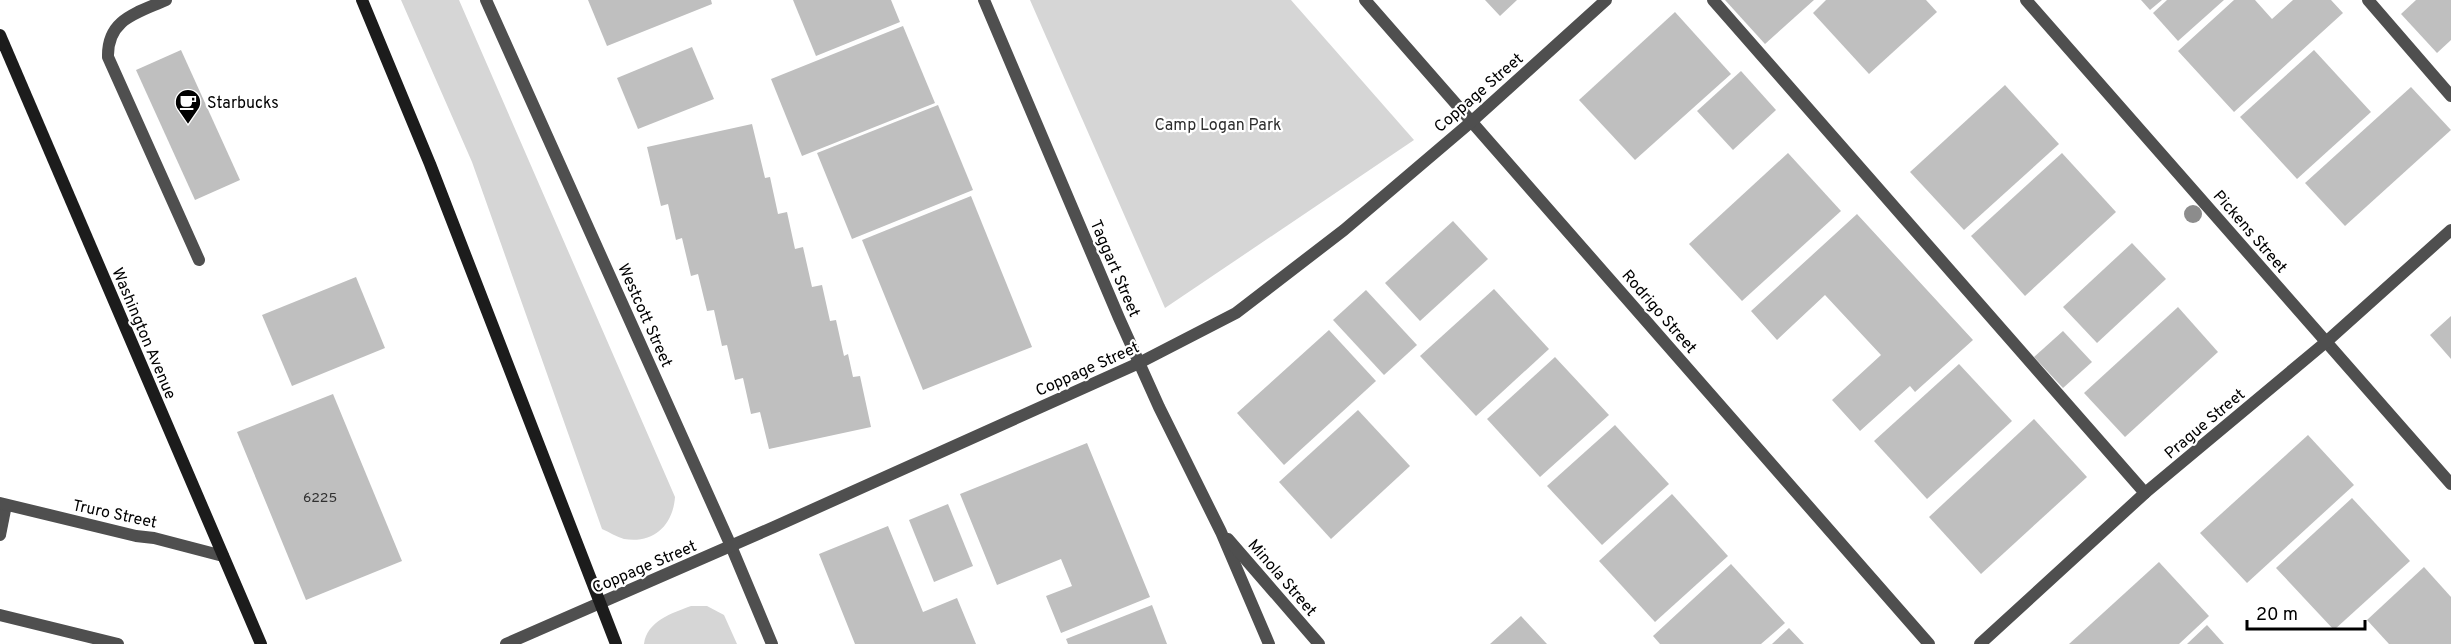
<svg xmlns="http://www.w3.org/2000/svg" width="2451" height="644" viewBox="0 0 2451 644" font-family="Overpass,sans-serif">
	<rect width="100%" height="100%" fill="#fff"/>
	<!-- green -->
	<g fill="#d6d6d6">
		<path d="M401,0h58l216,497c-2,28 -21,47 -51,42 -7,-2 -15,-7 -22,-10l-130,-367z"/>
		<path d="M1030,0h261l123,140 -249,168z"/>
		<path d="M691,606h16l17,9 13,29h-93c3,-23 28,-31 47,-38z"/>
	</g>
	<!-- building -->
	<g fill="#bfbfbf">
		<path d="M588,0h123l1,4 -105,42z"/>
		<path d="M793,0h98l9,22 -84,34z"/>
		<path d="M1485,0h32l-17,16z"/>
		<path d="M1725,0h89l-49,44z"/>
		<path d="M1826,0h100l11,12 -68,62 -56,-61z"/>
		<path d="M2141,0h21l-12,10z"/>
		<path d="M2167,0h57l-46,41 -25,-28z"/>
		<path d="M2234,0h21l17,19 21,-19h38l12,13 -109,99 -56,-61z"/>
		<path d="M2416,0h35v40l-14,13 -36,-39z"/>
		<path d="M1675,12l56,62 -96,86 -56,-60z"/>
		<path d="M903,26l32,77 -133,53 -31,-77z"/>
		<path d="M692,47l22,52 -76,30 -21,-51z"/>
		<path d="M181,50l59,130 -45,20 -59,-130z"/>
		<path d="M2314,50l57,62 -74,67 -57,-62z"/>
		<path d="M1741,71l35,39 -43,40 -36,-39z"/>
		<path d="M2005,85l54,59 -95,86 -54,-58z"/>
		<path d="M2411,87l40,43 -106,96 -40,-43z"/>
		<path d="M938,105l35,85 -121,49 -35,-86z"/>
		<path d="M752,124l13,54 5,-1 8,37 9,-2 8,37 8,-2 9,40 10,-2 8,36 6,-1 8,36 4,-2 5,23 7,-1 11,51 -102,22 -9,-37 -9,2 -8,-36 -8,2 -8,-35 -5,1 -8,-36 -7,1 -9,-37 -7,2 -9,-38 -6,2 -8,-36 -7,2 -14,-59z"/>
		<path d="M1788,153l53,58 -99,90 -53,-57z"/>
		<path d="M2062,153l54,59 -91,84 -54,-60z"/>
		<path d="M971,196l61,151 -109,43 -61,-150z"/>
		<path d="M1857,214l116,126 -58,52 -5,-6 -50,45 -28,-31 49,-45 -56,-60 -48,45 -26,-29z"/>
		<path d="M1453,221l35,38 -68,62 -35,-38z"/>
		<path d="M2132,243l34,36 -69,64 -34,-36z"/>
		<path d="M356,277l29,71 -93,38 -30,-71z"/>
		<path d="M1494,289l55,60 -73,67 -56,-60z"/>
		<path d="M1366,290l51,55 -33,30 -51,-55z"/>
		<path d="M2178,307l40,45 -93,85 -41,-44z"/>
		<path d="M2451,316v43l-21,-24z"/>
		<path d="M1329,330l47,51 -92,84 -47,-52z"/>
		<path d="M2063,331l29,31 -29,26 -29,-31z"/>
		<path d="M1555,357l54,58 -69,62 -53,-58z"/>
		<path d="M1959,364l53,57 -85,78 -53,-58z"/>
		<path d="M333,394l69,167 -96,39 -69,-168z"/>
		<path d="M1358,410l52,56 -79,73 -52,-57z"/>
		<path d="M2034,419l53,58 -106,97 -52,-57z"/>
		<path d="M1615,425l54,59 -67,61 -55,-59z"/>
		<path d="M2308,435l46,50 -107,98 -47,-50z"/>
		<path d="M1087,443l63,154 -89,36 -15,-37 26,-10 -11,-27 -64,26 -37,-91z"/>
		<path d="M1672,494l56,62 -73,66 -56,-61z"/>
		<path d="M2352,498l58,63 -76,69 -58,-62z"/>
		<path d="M948,504l25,62 -39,16 -25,-62z"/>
		<path d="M888,526l35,86 34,-14 19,46h-121l-36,-90z"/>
		<path d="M2159,562l50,54 -30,28h-110z"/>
		<path d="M1731,564l54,59 -24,21h-101l-7,-8z"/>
		<path d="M2424,567l27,30v47h-62l-22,-24z"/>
		<path d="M1152,605l15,39h-99l-2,-5z"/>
		<path d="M1521,616l26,28h-57z"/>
		<path d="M2207,625l17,19h-37z"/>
		<path d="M1789,628l15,16h-32z"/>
	</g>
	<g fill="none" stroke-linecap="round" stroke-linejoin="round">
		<!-- service -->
		<g stroke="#4f4f4f" stroke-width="12">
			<path d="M166,0c-29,13 -59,19 -58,57l91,203"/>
			<path d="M1713,0l432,493"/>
			<path d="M2368,0l83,96"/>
			<path d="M0,535l6,-30"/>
			<path d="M0,615l118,29"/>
		</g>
		<!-- minor -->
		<g stroke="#4f4f4f" stroke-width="12">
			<path d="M486,0l245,546 41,98"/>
			<path d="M984,0l135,318 40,89 62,125 48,112"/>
			<path d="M1365,0l564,644"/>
			<path d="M2026,0l425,484"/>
			<path d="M0,503l136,33 18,2 69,18"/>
			<path d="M1228,539l91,105"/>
			<path d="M506,644l268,-117 365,-164 97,-50 108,-83 127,-108 135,-122"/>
			<path d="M1980,644l165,-151 181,-151 125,-112"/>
		</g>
		<!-- secondary -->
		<g stroke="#1c1c1c" stroke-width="12">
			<path d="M362,0l68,164 186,480"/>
			<path d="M0,35l261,609"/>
		</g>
	</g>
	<!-- trees -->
	<circle fill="#8c8c8c" cx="2193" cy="214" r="9"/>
	<!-- icons -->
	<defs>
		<g id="cafe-pin" transform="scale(1.35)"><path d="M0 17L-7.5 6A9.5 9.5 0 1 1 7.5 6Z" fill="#000" stroke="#fff"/><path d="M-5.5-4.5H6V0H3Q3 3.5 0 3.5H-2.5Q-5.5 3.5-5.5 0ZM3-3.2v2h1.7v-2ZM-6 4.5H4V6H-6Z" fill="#fff"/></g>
	</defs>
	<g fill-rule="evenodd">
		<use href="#cafe-pin" x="188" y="102"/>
	</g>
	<g text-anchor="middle" stroke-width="4.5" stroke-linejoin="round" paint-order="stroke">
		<!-- number labels -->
		<g font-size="14" fill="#303030">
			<text x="320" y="502">6225</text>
		</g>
		<!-- street labels -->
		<g font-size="16" fill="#000" stroke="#fff">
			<text transform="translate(1478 92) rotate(-41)" y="6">Coppage Street</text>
			<text transform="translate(2251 231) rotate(49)" y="6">Pickens Street</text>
			<text transform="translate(1116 268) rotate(67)" y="6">Taggart Street</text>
			<text transform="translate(1660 311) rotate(49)" y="6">Rodrigo Street</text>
			<text transform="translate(646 315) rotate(66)" y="6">Westcott Street</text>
			<text transform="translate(145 333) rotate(67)" y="6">Washington Avenue</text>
			<text transform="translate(1087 368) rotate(-24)" y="6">Coppage Street</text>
			<text transform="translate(2204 423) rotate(-40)" y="6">Prague Street</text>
			<text transform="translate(115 513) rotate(12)" y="6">Truro Street</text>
			<text transform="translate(644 566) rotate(-23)" y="6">Coppage Street</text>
			<text transform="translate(1283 577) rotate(49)" y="6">Minola Street</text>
		</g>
		<!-- poi labels -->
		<g font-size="16" fill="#000" stroke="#fff" text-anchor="start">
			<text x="207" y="108">Starbucks</text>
		</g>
		<!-- park labels -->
		<g font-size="16" fill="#2d2d2d" stroke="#fff">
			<text x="1218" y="130">Camp Logan Park</text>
		</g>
	</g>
	<!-- scale -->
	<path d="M2247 620v9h118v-9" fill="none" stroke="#000000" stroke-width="3"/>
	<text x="2256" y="620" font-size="18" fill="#000000" stroke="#ffffff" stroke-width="4.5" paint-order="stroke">20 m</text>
</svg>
